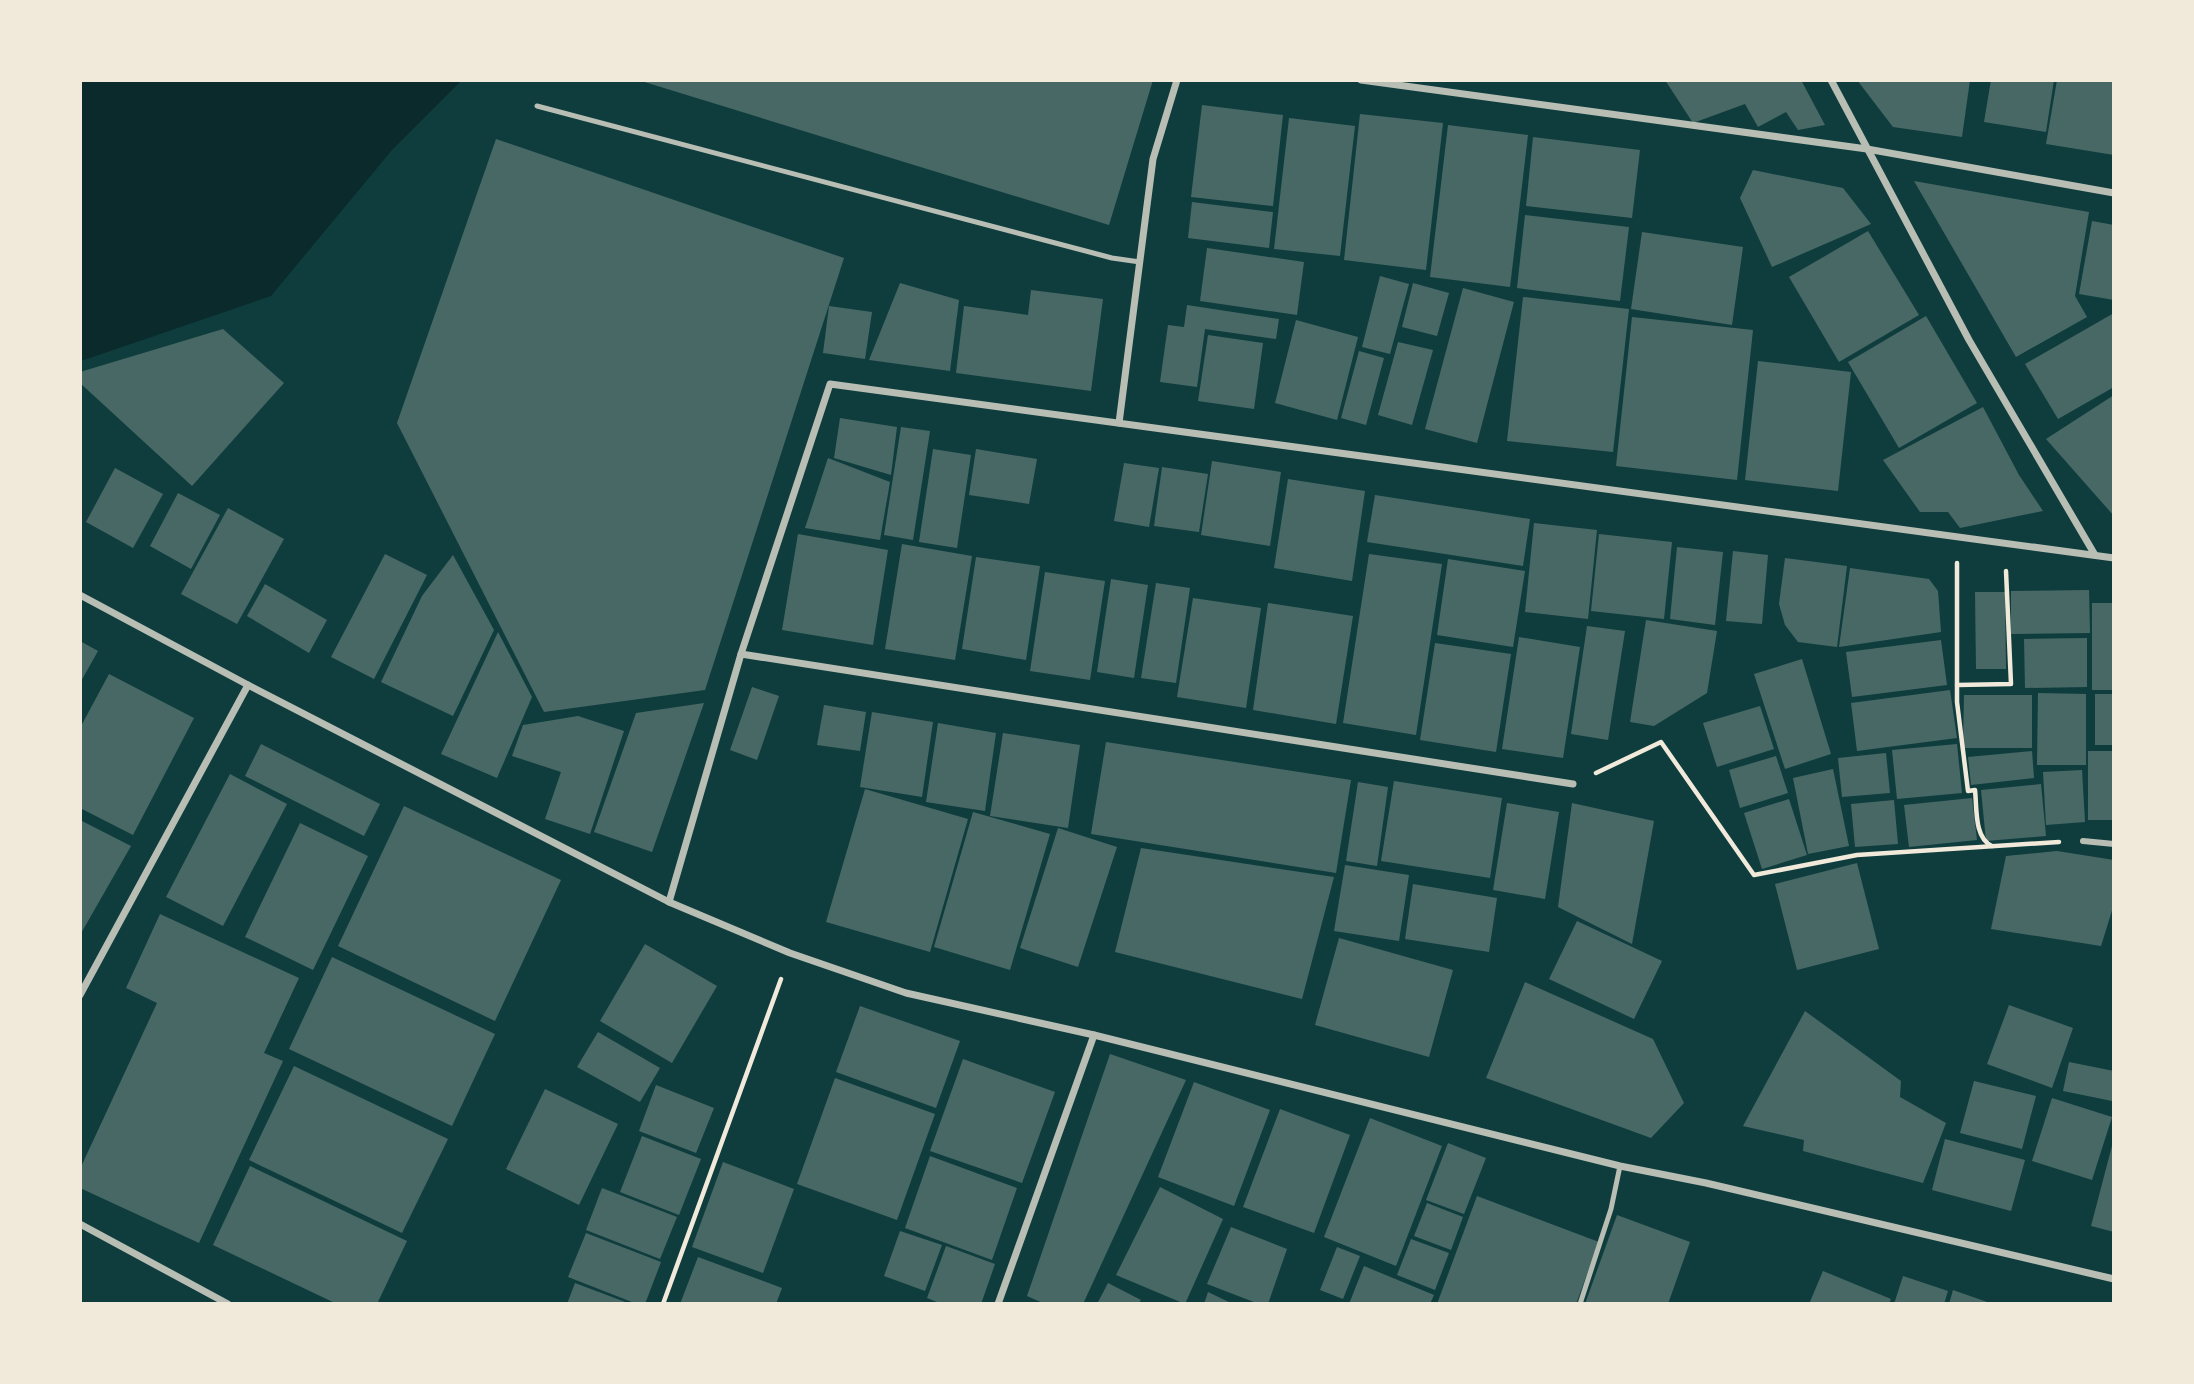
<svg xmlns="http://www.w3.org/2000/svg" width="2194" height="1384" viewBox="0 0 2194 1384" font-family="'Golos Text',sans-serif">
	<rect width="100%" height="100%" fill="#0f3d3e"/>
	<!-- water -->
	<path fill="#0a2a2b" d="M80,81l1,-1 380,1 -69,69 -121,146 -190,65z"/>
	<!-- building -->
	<g fill="#486865">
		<path d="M638,80h515l-44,145z"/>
		<path d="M1665,80h136l24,45 -27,5 -12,-18 -28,15 -13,-23 -52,19z"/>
		<path d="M1857,80h113l-8,57 -69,-10z"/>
		<path d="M1991,80h63l-8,52 -62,-10z"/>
		<path d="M2057,80h57v75l-68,-11z"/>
		<path d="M1202,105l81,10 -10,91 -82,-9z"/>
		<path d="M1360,114l83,9 -17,147 -82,-10z"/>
		<path d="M1289,118l66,8 -15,130 -66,-7z"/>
		<path d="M1448,125l80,10 -18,152 -80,-10z"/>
		<path d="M1533,137l107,13 -8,68 -106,-12z"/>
		<path d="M496,139l348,119 -139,432 -161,22 -147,-289z"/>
		<path d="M1753,170l90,18 28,36 -99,43 -32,-69z"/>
		<path d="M1914,181l175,31 -14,84 12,21 -71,40z"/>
		<path d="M1192,202l81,10 -4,36 -81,-10z"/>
		<path d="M1525,215l104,12 -9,74 -103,-13z"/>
		<path d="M2092,221l22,4v75l-35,-6z"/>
		<path d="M1868,231l51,84 -80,47 -50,-85z"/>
		<path d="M1642,232l101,15 -11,78 -101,-16z"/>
		<path d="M1207,248l97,14 -7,53 -97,-14z"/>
		<path d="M1380,276l29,8 -19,70 -28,-7z"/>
		<path d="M900,283l59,17 -9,71 -81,-11z"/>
		<path d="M1413,283l36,10 -12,43 -35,-9z"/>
		<path d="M1463,288l51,14 -37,141 -52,-14z"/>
		<path d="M1031,290l72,9 -12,92 -135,-18 8,-67 64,9z"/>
		<path d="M1523,297l106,12 -16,143 -106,-11z"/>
		<path d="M1187,305l92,14 -3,20 -71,-10 -8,58 -37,-5 8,-57 16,2z"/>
		<path d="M829,306l43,6 -7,47 -42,-6z"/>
		<path d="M2114,313v74l-56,32 -33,-55z"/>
		<path d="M1926,316l51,87 -78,45 -51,-86z"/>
		<path d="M1632,317l121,13 -16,150 -121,-14z"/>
		<path d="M1296,320l62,17 -21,83 -62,-17z"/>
		<path d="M223,329l61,54 -92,103 -112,-103v-11z"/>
		<path d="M1208,335l55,8 -9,66 -56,-8z"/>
		<path d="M1398,342l35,8 -21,75 -34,-10z"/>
		<path d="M1359,351l25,7 -18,67 -25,-7z"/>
		<path d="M1758,361l93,11 -13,119 -93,-11z"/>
		<path d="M2114,395v121l-68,-77z"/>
		<path d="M1983,407l36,68 24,36 -83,17 -12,-16h-28l-37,-52z"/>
		<path d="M840,418l57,9 -6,48 -57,-17z"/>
		<path d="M901,427l29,4 -17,109 -29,-5z"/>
		<path d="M933,449l38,6 -14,93 -38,-6z"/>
		<path d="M976,449l61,10 -8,45 -60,-9z"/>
		<path d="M828,458l62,24 -10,58 -75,-12z"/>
		<path d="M1212,461l69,11 -11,74 -69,-11z"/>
		<path d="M1124,463l35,5 -10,59 -35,-6z"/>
		<path d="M1162,467l46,7 -9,58 -45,-6z"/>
		<path d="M115,468l48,26 -30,54 -47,-26z"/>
		<path d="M1288,479l77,12 -13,90 -78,-13z"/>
		<path d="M178,493l42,22 -29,54 -41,-23z"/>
		<path d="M1375,495l155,24 -7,47 -156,-24z"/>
		<path d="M228,508l56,31 -47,85 -56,-30z"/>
		<path d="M1534,523l63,7 -9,89 -63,-7z"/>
		<path d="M798,534l90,16 -15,95 -91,-15z"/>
		<path d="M1599,534l73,8 -8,77 -73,-8z"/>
		<path d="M902,544l70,12 -17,104 -70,-11z"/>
		<path d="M1677,547l46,5 -8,73 -45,-6z"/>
		<path d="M1733,551l35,4 -6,69 -36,-3z"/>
		<path d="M385,554l42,21 -53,104 -43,-22z"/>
		<path d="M1369,554l73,10 -26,171 -73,-12z"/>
		<path d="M453,555l41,75 -41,86 -72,-34 41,-86z"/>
		<path d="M976,557l64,9 -14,94 -64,-11z"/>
		<path d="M1785,558l62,8 -10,81 -39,-5 -13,-17 -6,-21z"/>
		<path d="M1448,559l77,12 -12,76 -76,-12z"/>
		<path d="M1850,568l79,11 9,12 3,41 -102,15z"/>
		<path d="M1045,572l60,9 -15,99 -60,-9z"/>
		<path d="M1111,579l37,6 -14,93 -37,-6z"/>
		<path d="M1156,583l34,5 -14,95 -35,-5z"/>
		<path d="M265,584l62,36 -18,33 -62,-37z"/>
		<path d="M2089,590l1,43 -79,1v-43z"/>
		<path d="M1975,592h30l1,77h-30z"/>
		<path d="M1193,598l68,10 -15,100 -69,-11z"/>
		<path d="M1268,603l85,13 -17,108 -83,-14z"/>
		<rect x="2092" y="603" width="22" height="87"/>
		<path d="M1646,620l71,11 -10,62 -53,33 -24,-4z"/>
		<path d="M1587,626l38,5 -17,109 -37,-6z"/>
		<path d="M498,632l34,65 -35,81 -56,-24z"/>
		<path d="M1519,637l61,10 -17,111 -61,-9z"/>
		<path d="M2087,638v49l-62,1 -1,-49z"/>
		<path d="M1941,640l6,45 -95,12 -6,-45z"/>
		<path d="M80,641l18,10 -18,32z"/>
		<path d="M1435,643l76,11 -15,98 -76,-12z"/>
		<path d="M1802,659l29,95 -46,15 -31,-95z"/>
		<path d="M109,674l85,44 -61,117 -53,-27v-80z"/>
		<path d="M752,687l27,9 -22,64 -27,-10z"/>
		<path d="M1950,690l7,48 -100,13 -6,-48z"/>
		<path d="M2038,693l48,1v71h-49z"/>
		<rect x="2095" y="694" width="19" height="51"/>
		<path d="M1964,695h68v53h-69z"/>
		<path d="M704,703l-52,149 -58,-20 42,-119z"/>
		<path d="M824,705l42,7 -6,39 -43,-6z"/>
		<path d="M1760,706l14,43 -57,18 -14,-44z"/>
		<path d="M872,712l61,10 -11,75 -62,-10z"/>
		<path d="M578,716l46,15 -34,103 -45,-15 16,-47 -49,-16 11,-31z"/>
		<path d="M938,723l58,10 -11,78 -59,-9z"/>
		<path d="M1003,733l77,12 -12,83 -78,-12z"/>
		<path d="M1106,742l245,38 -15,93 -245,-39z"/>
		<path d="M261,744l119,60 -16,32 -119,-60z"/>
		<path d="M1957,744l5,49 -65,6 -5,-49z"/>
		<path d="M2032,751l2,27 -63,7 -3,-28z"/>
		<rect x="2088" y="751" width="26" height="69"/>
		<path d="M1886,753l4,40 -48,4 -4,-39z"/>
		<path d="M1776,756l12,37 -48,15 -11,-38z"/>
		<path d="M1833,769l16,77 -41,8 -15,-76z"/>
		<path d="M2082,770l3,52 -39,3 -3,-53z"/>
		<path d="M230,774l57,30 -64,122 -57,-29z"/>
		<path d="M1394,781l108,17 -12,80 -109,-17z"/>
		<path d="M1358,782l30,5 -11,79 -31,-5z"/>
		<path d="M2041,784l5,52 -60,5 -5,-51z"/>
		<path d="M865,789l103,30 -38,133 -104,-30z"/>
		<path d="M1972,798l5,42 -68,7 -5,-42z"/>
		<path d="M1789,799l18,56 -45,14 -18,-56z"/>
		<path d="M1894,800l4,44 -43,3 -4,-43z"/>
		<path d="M1507,803l52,9 -14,87 -52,-9z"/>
		<path d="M1572,803l82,18 -22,123 -74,-37z"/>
		<path d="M404,806l157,74 -66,141 -157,-75z"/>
		<path d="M973,812l77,22 -40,136 -76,-23z"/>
		<path d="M80,820l51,26 -51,89z"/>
		<path d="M300,823l68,33 -55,114 -68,-33z"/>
		<path d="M1058,828l59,19 -39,120 -58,-19z"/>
		<path d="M1141,848l193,29 -32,122 -187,-47z"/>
		<path d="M2057,851l57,9v44l-13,42 -110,-17 15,-73z"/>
		<path d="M1857,863l22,86 -82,21 -22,-86z"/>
		<path d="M1345,865l64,10 -10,66 -65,-10z"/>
		<path d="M1413,884l84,14 -8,54 -84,-13z"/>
		<path d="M160,914l139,64 -35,75 19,8 -84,182 -119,-55v-19l77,-166 -31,-15z"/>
		<path d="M1577,921l85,40 -28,58 -85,-40z"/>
		<path d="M1339,938l114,32 -24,87 -114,-32z"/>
		<path d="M645,944l72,42 -45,77 -72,-42z"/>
		<path d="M332,957l163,77 -43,92 -163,-77z"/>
		<path d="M1525,982l128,57 31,64 -33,35 -165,-60z"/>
		<path d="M2009,1005l64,23 -21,60 -65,-24z"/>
		<path d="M860,1006l100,35 -24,67 -100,-36z"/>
		<path d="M1805,1011l96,70 -1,16 46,26 -23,60 -120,-32 1,-11 -61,-14z"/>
		<path d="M598,1032l62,36 -20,34 -63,-35z"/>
		<path d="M1110,1054l76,26 -103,224h-38l-18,-8z"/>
		<path d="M963,1059l92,33 -33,91 -92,-32z"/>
		<path d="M2069,1062l45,9 -2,30 -49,-10z"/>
		<path d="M294,1066l154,73 -46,94 -153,-73z"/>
		<path d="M835,1078l100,36 -38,106 -100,-36z"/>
		<path d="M1974,1081l62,15 -14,53 -62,-16z"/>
		<path d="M1194,1082l76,28 -36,96 -76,-29z"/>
		<path d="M656,1085l58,23 -18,45 -57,-22z"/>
		<path d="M545,1089l73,35 -39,81 -73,-36z"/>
		<path d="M2052,1098l60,19 -20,63 -60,-19z"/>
		<path d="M1280,1109l70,26 -36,98 -71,-26z"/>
		<path d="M1370,1118l72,28 -46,120 -72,-29z"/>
		<path d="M642,1136l59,23 -22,56 -59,-23z"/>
		<path d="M1945,1139l80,21 -14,51 -79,-21z"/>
		<path d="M2113,1142h1v90l-23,-6z"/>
		<path d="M1448,1143l38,15 -22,56 -38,-14z"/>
		<path d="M930,1156l87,32 -25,72 -87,-32z"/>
		<path d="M723,1162l71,27 -31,84 -71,-26z"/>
		<path d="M250,1166l157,75 -30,63h-40l-124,-59z"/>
		<path d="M1160,1187l63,32 -38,85 -69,-29z"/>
		<path d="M602,1188l75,29 -17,42 -74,-29z"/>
		<path d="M1477,1196l122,46 -23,62h-139z"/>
		<path d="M1427,1203l36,14 -12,33 -37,-14z"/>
		<path d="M1617,1215l73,27 -22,62h-83z"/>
		<path d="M1231,1227l56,22 -19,55h-9l-52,-20z"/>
		<path d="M900,1231l42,14 -17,46 -41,-15z"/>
		<path d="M586,1233l75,29 -16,42h-8l-69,-27z"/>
		<path d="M1411,1239l38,14 -14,37 -38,-15z"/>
		<path d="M946,1246l49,18 -14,40h-39l-15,-6z"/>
		<path d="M1337,1247l23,9 -17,43 -23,-9z"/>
		<path d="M698,1257l84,31 -6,16h-96z"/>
		<path d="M1364,1266l70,29 -4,9h-81z"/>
		<path d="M1823,1271l68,28 -2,5h-80z"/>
		<path d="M1903,1276l45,15 -4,13h-50z"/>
		<path d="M575,1283l53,20v1h-61z"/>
		<path d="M1108,1283l33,17 -3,4h-41z"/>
		<path d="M1953,1290l37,13v1h-41z"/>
		<path d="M1208,1292l25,12h-29z"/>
	</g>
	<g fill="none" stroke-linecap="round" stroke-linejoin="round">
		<!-- path -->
		<g stroke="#f1e9da" stroke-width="4.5">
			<path d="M1957,563v139l11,89 7,-1c2,18 -1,48 17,56"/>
			<path d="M1957,685l54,-1 -5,-113"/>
			<path d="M1596,773l65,-31 93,133 103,-20 202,-13"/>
			<path d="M663,1304l118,-325"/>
		</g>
		<!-- service -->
		<g stroke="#b8beb3" stroke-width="5">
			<path d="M537,106l575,152 28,4"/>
			<path d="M1580,1304l31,-95 9,-43"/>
		</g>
		<!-- pedestrian -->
		<path stroke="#b8beb3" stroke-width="6" d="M2083,841l31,3"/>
		<!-- minor -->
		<g stroke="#b8beb3" stroke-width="7">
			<path d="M1361,80l506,69 247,44"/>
			<path d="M1831,80l138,260 126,215"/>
			<path d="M1119,423l34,-264 24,-79"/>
			<path d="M80,595l168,90 421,217 121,51 116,40 188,42 526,131 86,17 408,96"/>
			<path d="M741,654l832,130"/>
			<path d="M669,902l72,-248 89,-270 1284,174"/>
			<path d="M80,995l168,-310"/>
			<path d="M80,1224l148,80"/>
			<path d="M998,1304l96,-269"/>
		</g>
	</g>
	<!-- border -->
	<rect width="2194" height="1384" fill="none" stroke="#f1e9da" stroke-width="164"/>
</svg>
